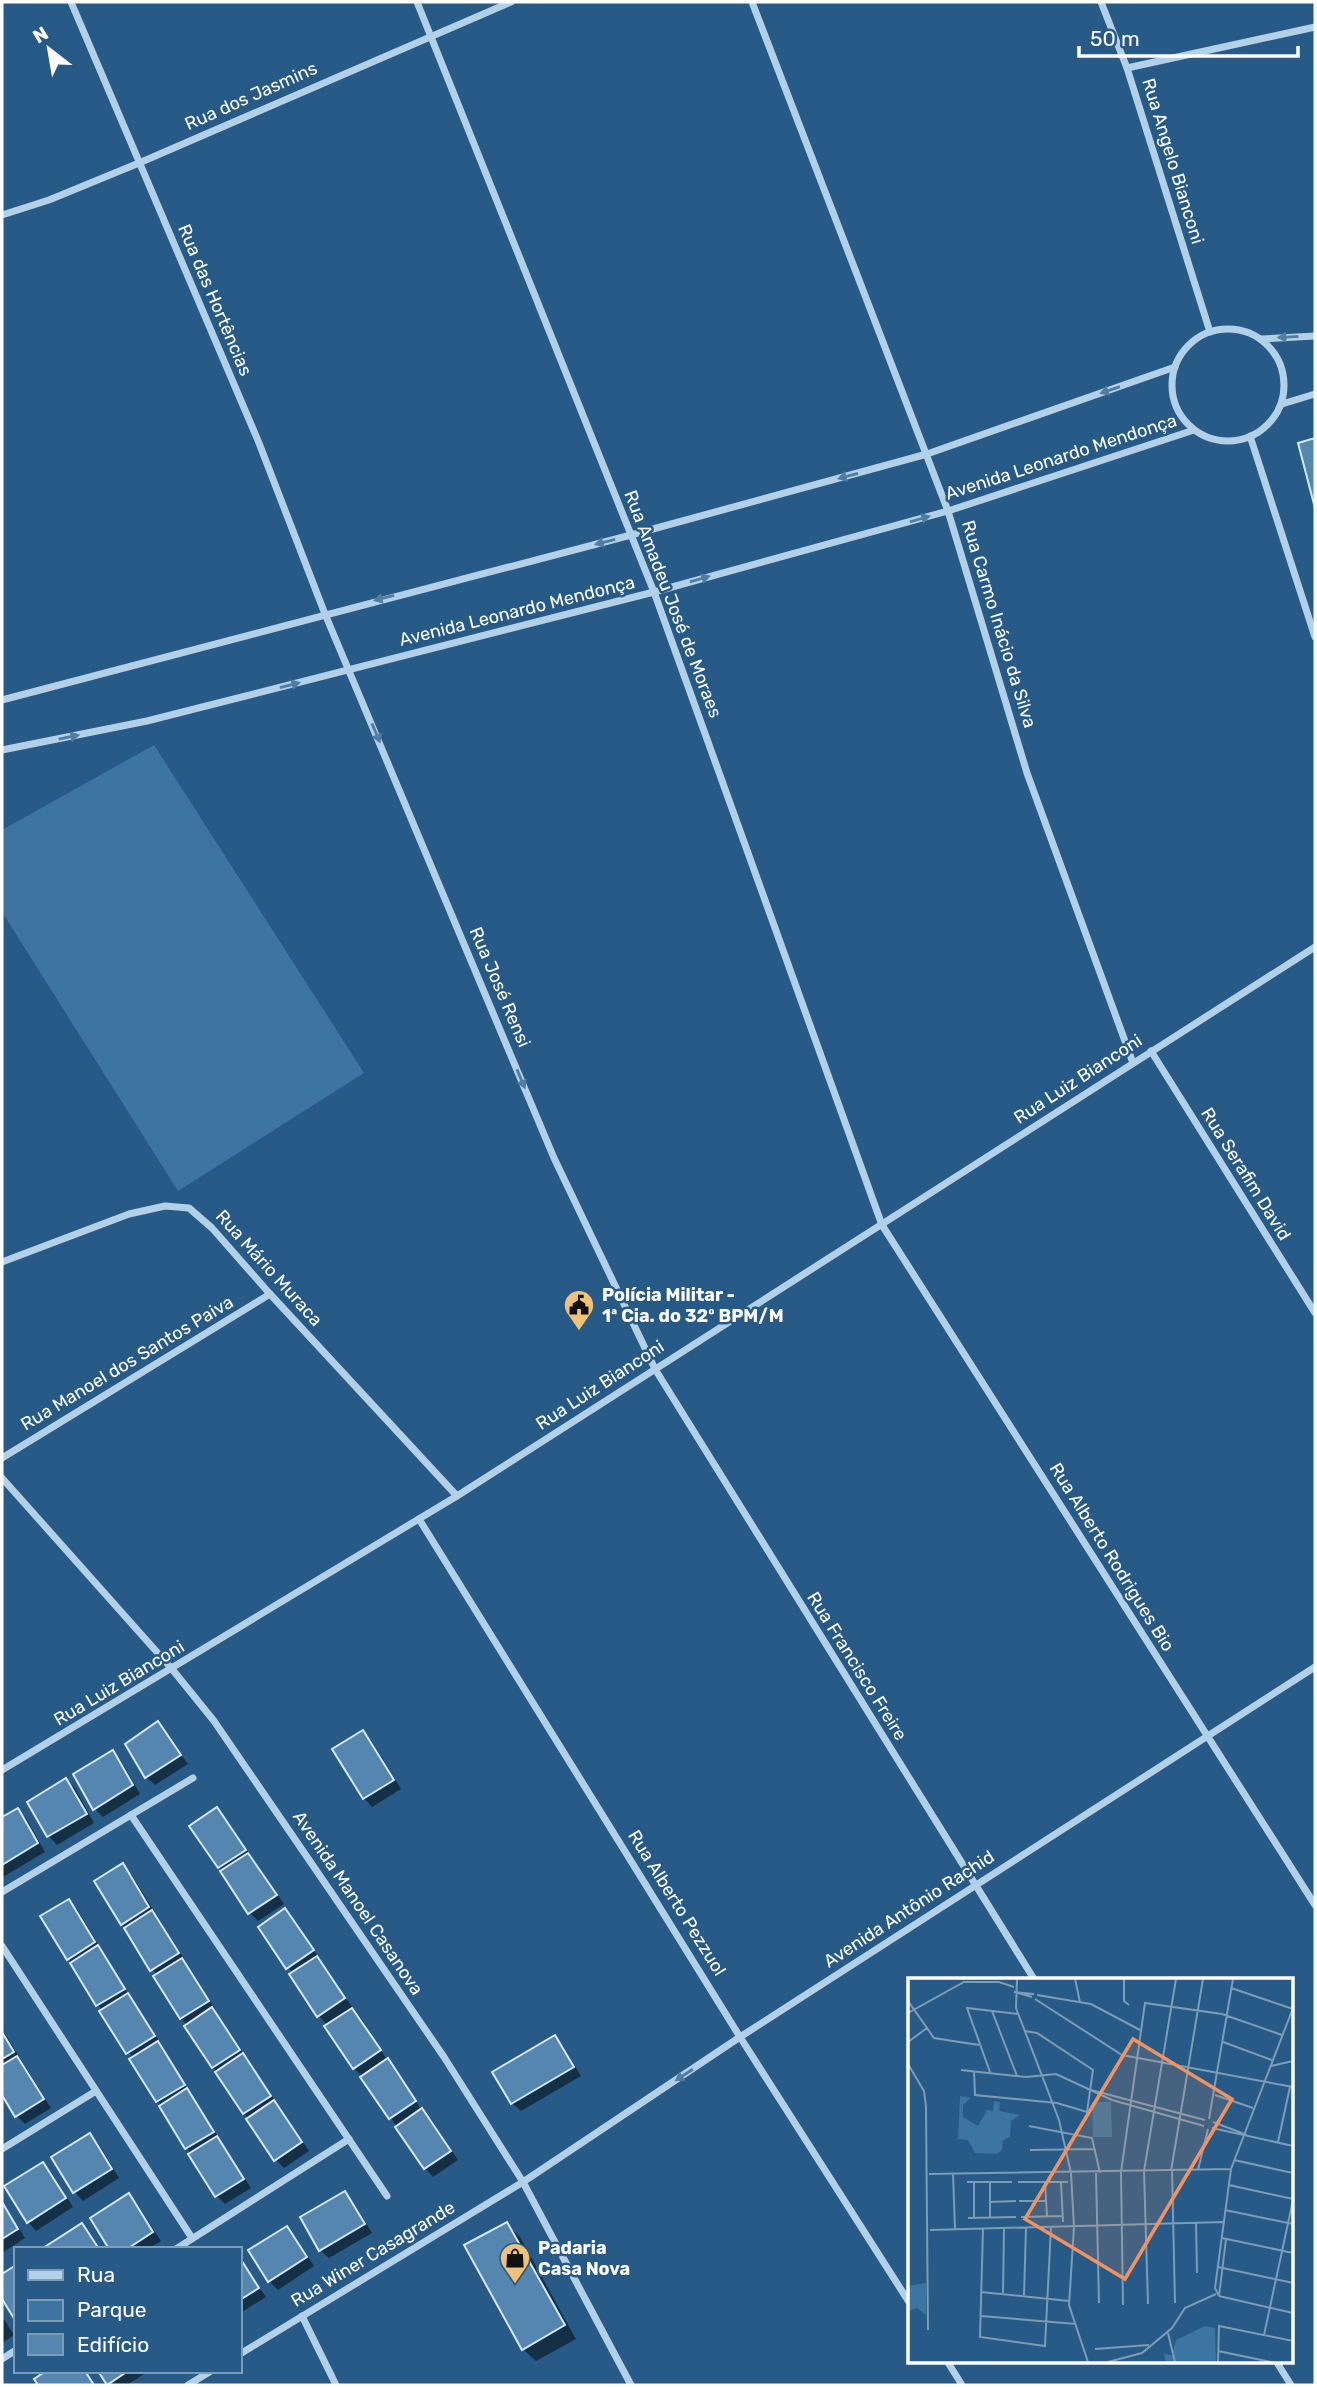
<svg xmlns="http://www.w3.org/2000/svg" width="1317" height="2387" viewBox="0 0 1317 2387" font-family="Rubik,sans-serif">
	<rect width="100%" height="100%" fill="#275a86"/>
	<!-- green -->
	<path fill="#3c74a2" d="M154,745l210,328 -186,118 -176,-279v-82z"/>
	<!-- shadow -->
	<g fill="#0007">
		<path d="M158,1724l30,40 -33,21 -9,-8z"/>
		<path d="M362,1732l9,8 30,49 -29,18 -8,-9z"/>
		<path d="M112,1752l9,9 19,33 -37,23 -8,-8z"/>
		<path d="M66,1780l9,8 19,35 -37,22 -8,-9 -19,-34z"/>
		<path d="M17,1810l9,8 19,34 -42,25 -1,-58z"/>
		<path d="M217,1810l8,8 59,86 -26,17 -8,-8 -31,-46z"/>
		<path d="M122,1866l9,8 85,136 -2,1 6,7 89,133 -25,17 -8,-8 -63,-93 -25,-42 -7,-7 -24,-43 -35,-51z"/>
		<path d="M68,1901l9,8 54,90 31,46 -2,1 91,142 -26,16 -8,-8 -85,-137 1,-1 -65,-100z"/>
		<path d="M285,1911l8,8 59,88 -1,1 10,10 26,42 9,9 26,42 9,8 27,41 -25,17 -8,-9 -62,-91 -9,-9 -26,-42 -9,-10 -26,-42 -33,-47z"/>
		<path d="M2,2029l49,79 -26,16 -8,-8 -15,-24z"/>
		<path d="M555,2037l8,9 18,30 -60,35 -9,-8z"/>
		<path d="M89,2135l9,8 21,35 -36,23 -8,-9 -22,-34z"/>
		<path d="M43,2164l8,8 22,35 -37,24 -8,-9z"/>
		<path d="M344,2193l9,9 19,31 -43,25 -9,-8z"/>
		<path d="M129,2195l8,9 24,37 -13,8h-37z"/>
		<path d="M2,2201l23,37 -23,15z"/>
		<path d="M507,2224l13,13 56,102 -40,22 -13,-12z"/>
		<path d="M82,2225l18,24h-55z"/>
		<path d="M287,2228l8,8 19,30 -36,24 -9,-9 -19,-31z"/>
		<path d="M240,2260l26,37 -26,16z"/>
		<path d="M2,2316l12,19 -12,8z"/>
		<path d="M100,2371h49l-22,14h-17z"/>
	</g>
	<!-- building -->
	<g fill="#5486af" stroke="#d6e8f6" stroke-width="2">
		<path d="M1315,438v70l-17,-65z"/>
		<path d="M158,1721l23,34 -36,23 -20,-34z"/>
		<path d="M363,1730l31,50 -31,19 -31,-50z"/>
		<path d="M113,1750l20,35 -40,25 -20,-36z"/>
		<path d="M66,1778l21,36 -40,23 -20,-35z"/>
		<path d="M217,1807l29,43 -28,18 -29,-42z"/>
		<path d="M18,1808l20,35 -36,22v-48z"/>
		<path d="M248,1853l29,42 -29,19 -28,-43z"/>
		<path d="M123,1863l26,44 -28,18 -27,-44z"/>
		<path d="M69,1899l26,43 -28,18 -27,-44z"/>
		<path d="M285,1908l29,42 -28,19 -28,-42z"/>
		<path d="M152,1910l27,43 -29,18 -26,-43z"/>
		<path d="M98,1945l27,44 -29,17 -26,-43z"/>
		<path d="M317,1956l28,42 -28,19 -28,-43z"/>
		<path d="M182,1958l27,43 -29,18 -27,-43z"/>
		<path d="M128,1993l27,43 -29,18 -27,-43z"/>
		<path d="M212,2007l28,43 -28,18 -28,-42z"/>
		<path d="M352,2008l29,42 -28,19 -29,-43z"/>
		<path d="M2,2032l12,20 -12,7z"/>
		<path d="M555,2035l19,32 -63,37 -19,-32z"/>
		<path d="M158,2041l27,44 -29,17 -27,-43z"/>
		<path d="M243,2053l28,43 -28,18 -28,-42z"/>
		<path d="M17,2056l27,43 -29,18 -13,-22v-30z"/>
		<path d="M388,2058l28,43 -27,18 -29,-42z"/>
		<path d="M187,2088l27,44 -29,17 -26,-43z"/>
		<path d="M274,2100l28,42 -28,19 -28,-42z"/>
		<path d="M422,2108l29,43 -27,18 -29,-42z"/>
		<path d="M90,2133l22,36 -39,24 -22,-36z"/>
		<path d="M217,2136l27,43 -29,18 -27,-43z"/>
		<path d="M43,2162l23,36 -39,25 -23,-37z"/>
		<path d="M345,2191l20,33 -46,27 -19,-34z"/>
		<path d="M129,2193l24,39 -26,17h-18l-19,-31z"/>
		<path d="M2,2202l16,27 -16,10z"/>
		<path d="M507,2222l58,103 -43,25 -58,-105z"/>
		<path d="M82,2223l17,26h-56v-1z"/>
		<path d="M287,2226l20,31 -39,25 -20,-32z"/>
		<path d="M240,2258l19,30 -19,12z"/>
		<path d="M16,2265v55h-1l-13,-21v-25z"/>
		<path d="M46,2371h39l9,14h-56l-4,-6z"/>
		<path d="M98,2371h30l-21,14z"/>
	</g>
	<g fill="none" stroke-linecap="round" stroke-linejoin="round">
		<!-- street -->
		<g stroke="#b2d0e8" stroke-width="7">
			<path d="M71,2l188,441 66,171 229,544 101,211 379,610"/>
			<path d="M417,2l237,590 228,633 433,680"/>
			<path d="M752,2l196,509 79,262 106,290"/>
			<path d="M1101,2l26,66 83,264"/>
			<path d="M1127,68l188,-41"/>
			<path d="M2,215l47,-15 90,-37 372,-161"/>
			<circle cx="1228" cy="385" r="56"/>
			<path d="M1261,339l54,-3"/>
			<path d="M1282,404l33,-10"/>
			<path d="M1250,436l65,201"/>
			<path d="M2,700l629,-165 296,-81 248,-87"/>
			<path d="M2,750l145,-29 507,-129 294,-81 246,-81"/>
			<path d="M1151,1051l164,262"/>
			<path d="M2,1262l127,-48 36,-8 24,2 23,20 58,66 187,202"/>
			<path d="M2,1458l268,-164"/>
			<path d="M2,1478l170,191 42,52 230,336 79,125 108,203"/>
			<path d="M419,1519l321,518 169,265"/>
			<path d="M2,1770l455,-274 858,-549"/>
			<path d="M131,1815l256,381"/>
			<path d="M2,1892l191,-114"/>
			<path d="M2,1946l190,292"/>
			<path d="M2,2149l94,-58"/>
			<path d="M176,2249l173,-110"/>
			<path d="M302,2316l34,69"/>
			<path d="M240,2354l283,-172 217,-145 575,-370"/>
			<path d="M2,2359l14,-9"/>
			<path d="M947,2361l15,24"/>
			<path d="M1276,2361l15,24"/>
			<path d="M188,2385l23,-14"/>
		</g>
	</g>
	<!-- one-way arrows -->
	<defs><path id="oneway-solid" d="M-6-.8H1V-3.2L6.5 0L1 3.2V.8H-6Z" transform="scale(1.75)"/></defs>
	<g fill="#517da3">
		<use href="#oneway-solid" transform="translate(1288 337) rotate(177)"/>
		<use href="#oneway-solid" transform="translate(1110 390) rotate(161)"/>
		<use href="#oneway-solid" transform="translate(848 476) rotate(165)"/>
		<use href="#oneway-solid" transform="translate(920 519) rotate(-16)"/>
		<use href="#oneway-solid" transform="translate(605 542) rotate(166)"/>
		<use href="#oneway-solid" transform="translate(700 579) rotate(-16)"/>
		<use href="#oneway-solid" transform="translate(384 598) rotate(166)"/>
		<use href="#oneway-solid" transform="translate(290 685) rotate(-14)"/>
		<use href="#oneway-solid" transform="translate(376 733) rotate(67)"/>
		<use href="#oneway-solid" transform="translate(69 737) rotate(-11)"/>
		<use href="#oneway-solid" transform="translate(521 1079) rotate(67)"/>
		<use href="#oneway-solid" transform="translate(684 2075) rotate(147)"/>
	</g>
	<!-- icons -->
	<defs>
		<g id="civic-pin" transform="scale(1.575)"><path d="M0 17L-7.5 6A9.5 9.5 0 1 1 7.5 6Z" fill="#f0c178" stroke="#275a86"/><path d="M-.6-6.5H3V-4.5H.6V-3L4-1V1h2V6H-6V1h2V-1L-.6-3ZM-1.2 2.5V6h2.4V2.5Z" fill="#111"/></g>
		<g id="shop-pin" transform="scale(1.575)"><path d="M0 17L-7.5 6A9.5 9.5 0 1 1 7.5 6Z" fill="#f0c178" stroke="#275a86"/><path d="M-5-2.5h2.3a2.7 3.5 0 0 1 5.4 0H5L5.5 6h-11ZM-1.5-2.5h3a1.5 2.3 0 0 0-3 0Z" fill="#111"/></g>
	</defs>
	<g fill-rule="evenodd">
		<use href="#civic-pin" x="579" y="1305"/>
		<use href="#shop-pin" x="515" y="2258"/>
	</g>
	<g text-anchor="middle" stroke-width="5" stroke-linejoin="round" paint-order="stroke">
		<!-- street labels -->
		<g font-size="18" fill="#fff" stroke="#275a86">
			<text transform="translate(251 96) rotate(-24)" y="6">Rua dos Jasmins</text>
			<text transform="translate(1173 161) rotate(73)" y="6">Rua Angelo Bianconi</text>
			<text transform="translate(215 300) rotate(67)" y="6">Rua das Hortências</text>
			<text transform="translate(1061 457) rotate(-18)" y="6">Avenida Leonardo Mendonça</text>
			<text transform="translate(673 604) rotate(69)" y="6">Rua Amadeu José de Moraes</text>
			<text transform="translate(517 611) rotate(-14)" y="6">Avenida Leonardo Mendonça</text>
			<text transform="translate(999 624) rotate(73)" y="6">Rua Carmo Inácio da Silva</text>
			<text transform="translate(500 987) rotate(67)" y="6">Rua José Rensi</text>
			<text transform="translate(1078 1079) rotate(-33)" y="6">Rua Luiz Bianconi</text>
			<text transform="translate(1246 1174) rotate(58)" y="6">Rua Serafim David</text>
			<text transform="translate(269 1268) rotate(48)" y="6">Rua Mário Muraca</text>
			<text transform="translate(127 1363) rotate(-31)" y="6">Rua Manoel dos Santos Paiva</text>
			<text transform="translate(600 1385) rotate(-33)" y="6">Rua Luiz Bianconi</text>
			<text transform="translate(1112 1557) rotate(58)" y="6">Rua Alberto Rodrigues Bio</text>
			<text transform="translate(857 1666) rotate(58)" y="6">Rua Francisco Freire</text>
			<text transform="translate(119 1683) rotate(-31)" y="6">Rua Luiz Bianconi</text>
			<text transform="translate(358 1903) rotate(56)" y="6">Avenida Manoel Casanova</text>
			<text transform="translate(677 1903) rotate(58)" y="6">Rua Alberto Pezzuol</text>
			<text transform="translate(909 1909) rotate(-33)" y="6">Avenida Antônio Rachid</text>
			<text transform="translate(373 2254) rotate(-31)" y="6">Rua Winer Casagrande</text>
		</g>
		<!-- poi labels -->
		<g font-size="18" font-weight="bold" fill="#fff" stroke="#275a86" text-anchor="start">
			<text x="602" y="1301">Polícia Militar -<tspan x="602" dy="21">1ª Cia. do 32º BPM/M</tspan></text>
			<text x="538" y="2254">Padaria<tspan x="538" dy="21">Casa Nova</tspan></text>
		</g>
	</g>
	<!-- overview -->
	<g transform="translate(908 1978)">
		<rect width="385" height="385" fill="#275a86"/>
		<path d="M52,118l11,2 -8,7v12l15,9 9,-16 6,1 1,-10 6,1 -1,9 21,4 -9,6 -1,16 -7,3 -1,10 -5,4 -22,-1 -7,-13 -10,-1zM184,124h19l1,35h-19zM18,305v32l-9,-7 -9,3v-25zM297,348l10,2 1,34h-50l-2,-8 8,1 4,-15z" fill="#3c74a2"/>
		<path fill="none" stroke="#7d9cb6" stroke-width="2" d="M109,1l-1,29 43,112 12,53 3,54 -5,78 19,57M167,1l5,23M216,1v22l5,4M323,10l62,21M129,17l54,9 49,26M124,19l-18,-5 20,2M127,21l87,56 171,32M0,23l26,37 45,7M84,33l25,65M0,35l56,-31h35l15,5M0,64l19,-14M315,64l49,18M0,86l16,27 2,16 2,223M363,88l22,-5M53,92l65,7 30,-3 56,26 92,26M66,93l1,24 82,8 30,9 6,-42 -56,-37 -12,-2M82,94l-23,-64 51,6M179,111l118,31M307,117l38,13M301,141l24,-140M305,144l34,13M121,148l63,12 8,35M304,150l81,18M370,164l12,-55M122,172l65,-1M326,182l59,13M264,192l3,133M290,192l10,-41M263,193l32,-192M45,195l2,56M188,195l3,130M21,196l302,-5M59,204h45M66,204v36M82,204v35M110,204h50M137,204l2,34M153,204l2,40M321,207l64,14M111,223h27M82,224l26,-1M317,232l68,14M113,239l42,-1M60,240l48,-1M288,245l1,50M75,250l-3,109 65,9 6,-119M22,252l293,-8M314,260l71,15M310,289l75,16M73,314l88,9M95,315l1,-65M116,317l2,-67M311,318l-4,-8 16,-119 62,-161M311,318l74,17M311,318l7,-57M240,326l-4,-133 32,-192M215,327l-2,-133 24,-169 77,11 60,21M73,338l95,8M260,355l7,29M356,357l29,-135M187,371l54,-4M310,373l53,11M200,384l34,-9 30,-25 13,-20 31,-14M310,384l1,-36 74,15"/>
		<path fill="#f09361" fill-opacity="0.15" stroke="#f09361" stroke-width="3.5" d="M225,61l99,60 -107,180 -100,-60z"/>
		<rect width="385" height="385" fill="none" stroke="#fff" stroke-width="3.5"/>
	</g>
	<!-- border -->
	<rect width="1317" height="2387" fill="none" stroke="#ffffff" stroke-width="7"/>
	<!-- legend -->
	<rect x="14" y="2247" width="228" height="126" fill="#275a86" stroke="#7d9cb6" stroke-width="2"/>
	<rect x="28" y="2270" width="35" height="10" fill="#b2d0e8" stroke="#7d9cb6" stroke-width="2"/>
	<text x="77" y="2282" font-size="21" fill="#ffffff">Rua</text>
	<rect x="28" y="2300" width="35" height="21" fill="#3c74a2" stroke="#7d9cb6" stroke-width="2"/>
	<text x="77" y="2317" font-size="21" fill="#ffffff">Parque</text>
	<rect x="28" y="2334" width="35" height="21" fill="#5486af" stroke="#7d9cb6" stroke-width="2"/>
	<text x="77" y="2352" font-size="21" fill="#ffffff">Edifício</text>
	<!-- north arrow -->
	<g transform="translate(49 49) rotate(329)" stroke="#275a86" stroke-width="5" paint-order="stroke">
	<path d="M0-5L12 26L0 18L-12 26Z" fill="#ffffff"/>
	<text y="-10" font-size="19" font-weight="bold" text-anchor="middle" fill="#ffffff">N</text>
	</g>
	<!-- scale -->
	<path d="M1079 46v10h219v-10" fill="none" stroke="#ffffff" stroke-width="3.5"/>
	<text x="1090" y="46" font-size="21" fill="#ffffff" stroke="#275a86" stroke-width="5" paint-order="stroke">50 m</text>
</svg>
